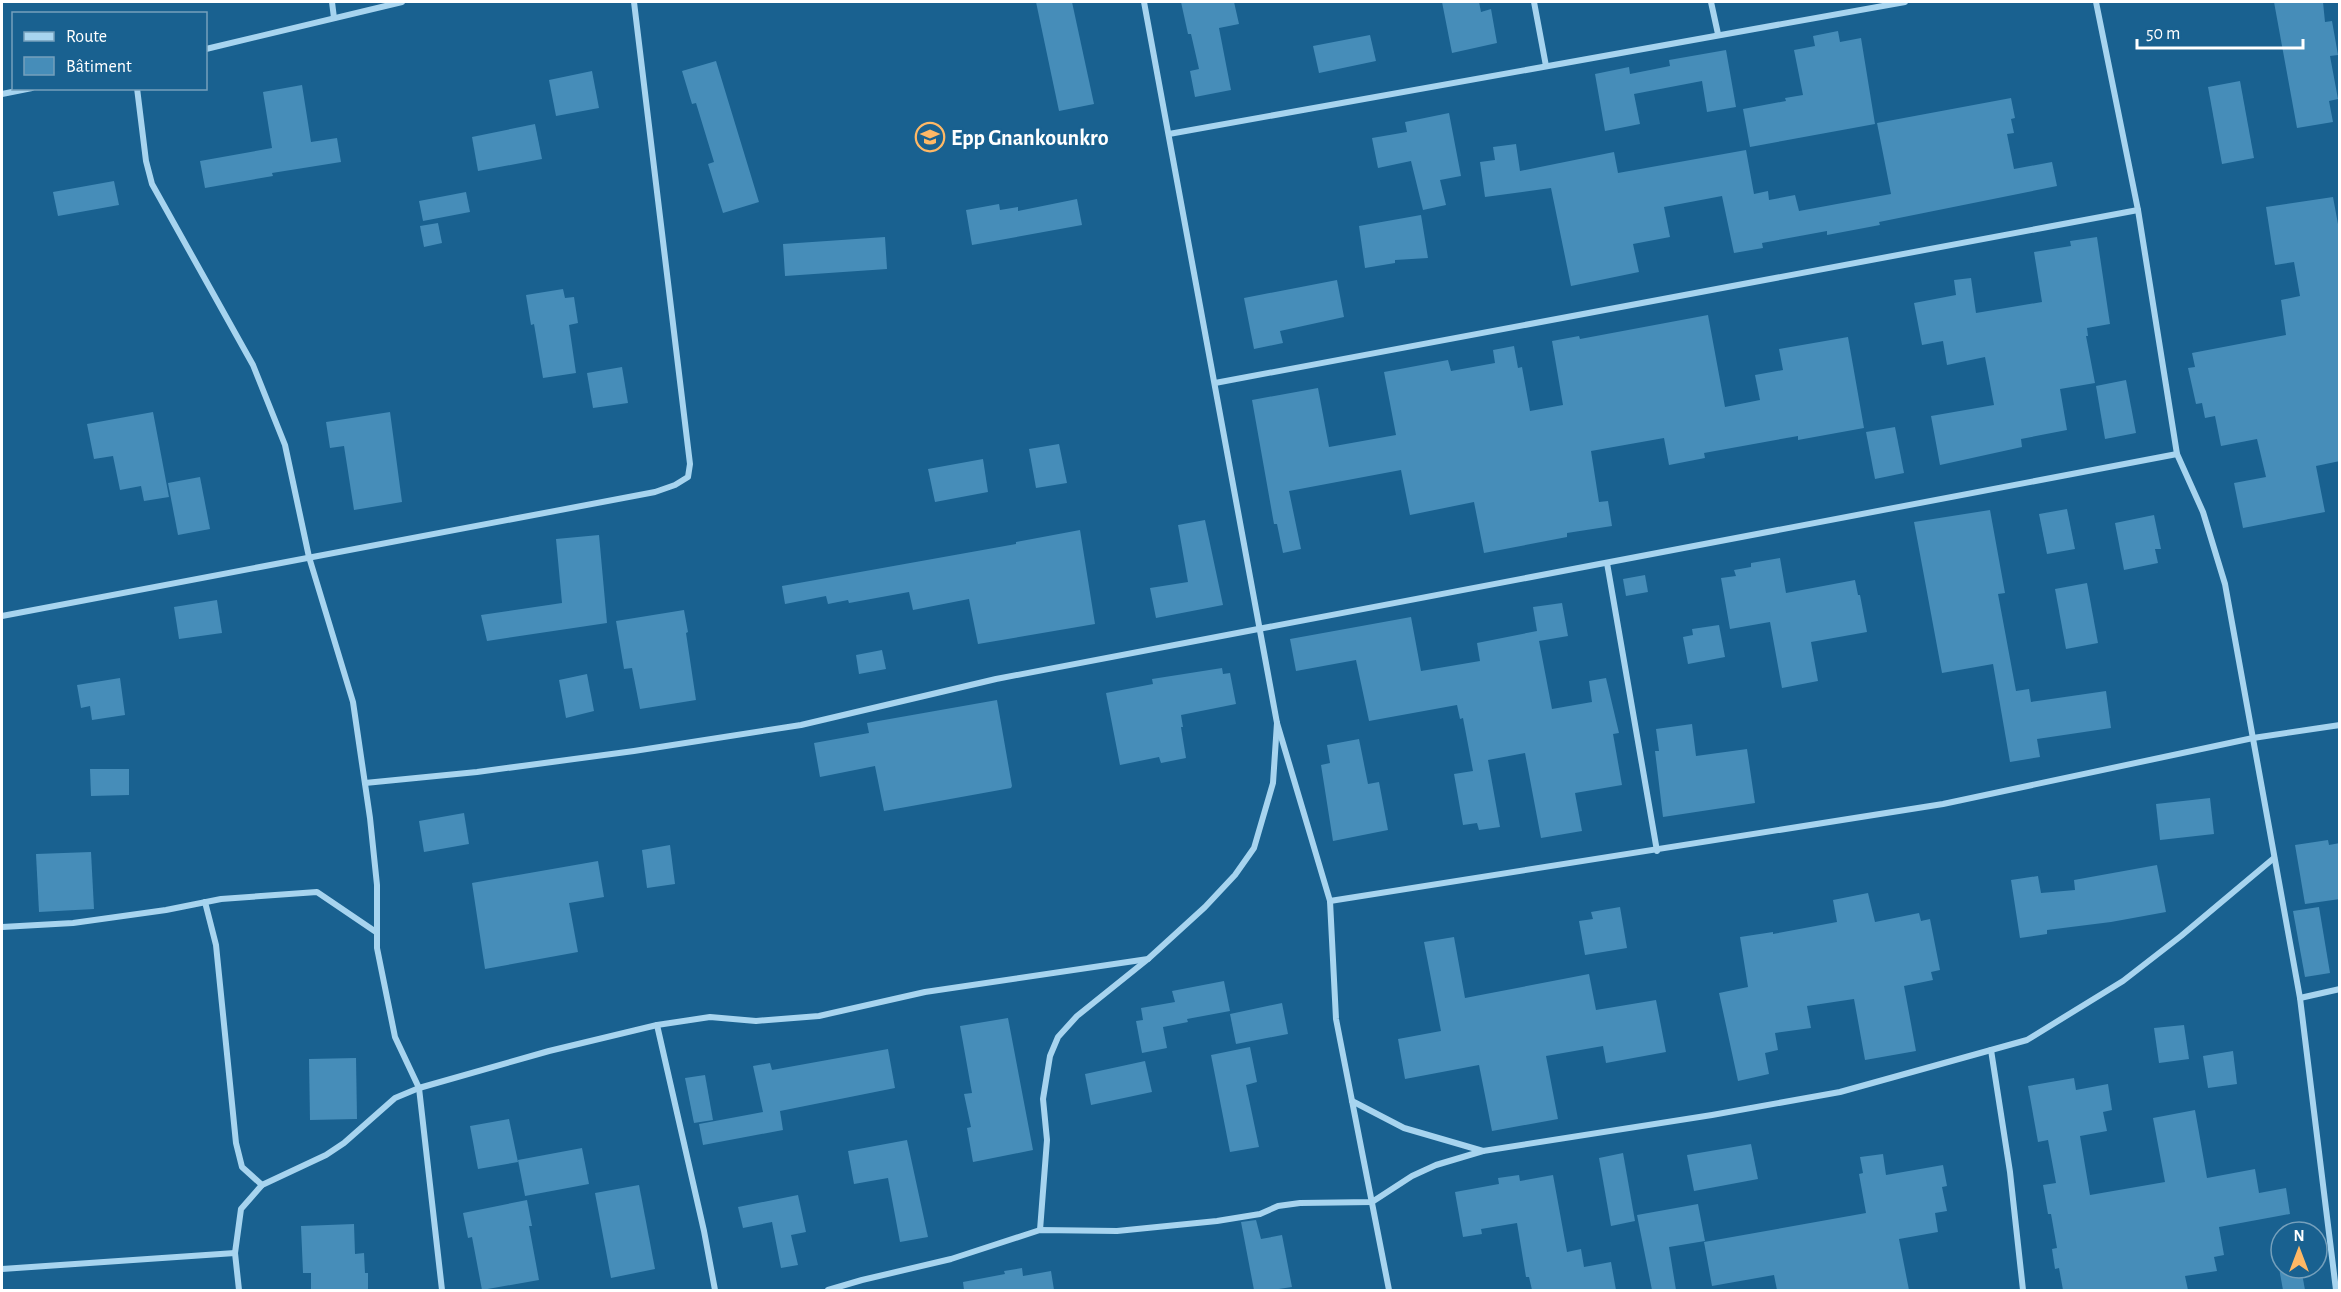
<svg xmlns="http://www.w3.org/2000/svg" width="2341" height="1292" viewBox="0 0 2341 1292" font-family="'Alegreya Sans',sans-serif">
	<rect width="100%" height="100%" fill="#196190"/>
	<!-- building -->
	<g fill="#468db9">
		<path d="M1036,2h36l22,102 -35,7z"/>
		<path d="M1181,2h53l5,22 -20,4 12,62 -36,7 -5,-26 9,-2 -8,-35h-3z"/>
		<path d="M1442,2h37l2,10 10,-3 6,34 -45,10z"/>
		<path d="M2274,2h49l2,20 7,-1 6,34 -8,1 8,43 -9,2 4,21 -36,6z"/>
		<path d="M1838,31l2,11 21,-4 14,86 -125,23 -7,-38 43,-8 -1,-3 18,-3 -9,-45 21,-4 -2,-10z"/>
		<path d="M1370,35l6,26 -57,12 -6,-27z"/>
		<path d="M1726,50l10,57 -29,5 -5,-31 -68,13 6,30 -35,7 -10,-57 34,-7 1,7 40,-8 -1,-6z"/>
		<path d="M716,61l43,141 -36,11 -15,-49 6,-2 -18,-59 -4,1 -10,-33z"/>
		<path d="M592,71l7,37 -43,8 -7,-36z"/>
		<path d="M2240,81l14,77 -32,6 -14,-77z"/>
		<path d="M302,85l9,57 26,-4 4,24 -69,11 1,3 -68,12 -5,-27 72,-13 -9,-56z"/>
		<path d="M2011,98l4,20 -4,1 3,14 -7,1 7,35 38,-7 5,24 -178,36 1,3 -53,10v-4l-65,12 1,5 -29,5 -12,-57 -58,11 6,30 -37,7 6,28 -68,14 -20,-98 -66,9 -5,-35 15,-2 -2,-13 23,-3 4,27 94,-19 4,21 128,-23 8,44 14,-3 1,9 26,-5 4,16 92,-17 -14,-71z"/>
		<path d="M1449,113l12,63 -21,4 6,25 -23,5 -12,-49 -33,7 -6,-30 35,-6 -2,-10z"/>
		<path d="M535,124l7,35 -64,12 -6,-34z"/>
		<path d="M114,181l5,24 -61,11 -5,-24z"/>
		<path d="M466,192l4,20 -47,9 -4,-20z"/>
		<path d="M2333,197l7,38v226l-24,5 9,46 -82,16 -9,-45 32,-6 -9,-38 -36,7 -6,-30 -10,2 -3,-15 -6,1 -8,-36 7,-1 -3,-14 94,-18 -5,-35 19,-4 -6,-34 -19,3 -9,-58z"/>
		<path d="M1077,199l5,26 -110,20 -6,-35 33,-6 1,6 18,-3v4z"/>
		<path d="M1421,215l7,43 -33,2v3l-30,5 -6,-42z"/>
		<path d="M438,223l4,20 -18,4 -4,-21z"/>
		<path d="M885,237l2,32 -102,7 -2,-32z"/>
		<path d="M2097,237l13,87 -23,4 1,8h-2l9,47 -35,6 7,41 -46,9 1,8 -82,18 -9,-49 63,-11 -9,-48 -38,8 -4,-24 -21,4 -8,-42 42,-8 -2,-15 17,-2 5,35 66,-11 -8,-50 37,-6 -1,-5z"/>
		<path d="M1337,280l7,37 -64,14 3,12 -29,6 -10,-51z"/>
		<path d="M563,289l2,9 9,-1 4,26 -9,2 7,48 -33,5 -9,-54 -3,1 -5,-30z"/>
		<path d="M1708,315l17,92 35,-7 -5,-25 28,-5 -4,-21 69,-12 16,91 -66,12v-4l-94,17 1,5 -36,7 -5,-27 -73,13 8,51 9,-1 4,25 -45,7v4l-83,16 -10,-51 -64,13 -9,-45 -112,21 12,58 -18,4 -6,-29h-3l-22,-124 66,-12 11,59 67,-12 -12,-63 64,-12 3,11 44,-8 -2,-13 21,-4 4,22 4,-1 8,44 33,-6 -11,-64 27,-5 1,3z"/>
		<path d="M622,367l6,36 -35,5 -6,-35z"/>
		<path d="M2126,380l10,53 -31,6 -9,-53z"/>
		<path d="M153,412l16,85 -25,4 -3,-15 -21,4 -7,-34 -19,3 -7,-35z"/>
		<path d="M390,412l12,90 -48,8 -10,-64 -14,2 -4,-26z"/>
		<path d="M1895,427l9,46 -29,6 -9,-47z"/>
		<path d="M1059,444l8,39 -31,5 -7,-39z"/>
		<path d="M983,459l5,33 -53,10 -7,-33z"/>
		<path d="M200,477l10,52 -32,6 -10,-52z"/>
		<path d="M2067,509l8,40 -28,5 -8,-40z"/>
		<path d="M1990,510l15,83 -7,1 18,97 13,-2 2,13 75,-11 5,37 -74,11 3,18 -30,5 -17,-98 -51,9 -28,-151z"/>
		<path d="M2154,515l7,34h-6l3,14 -34,7 -9,-47z"/>
		<path d="M1205,520l18,85 -67,13 -6,-30 38,-6 -10,-57z"/>
		<path d="M1080,530l15,94 -117,20 -9,-45 -56,11 -4,-18 -60,11 -1,-3 -20,4 -2,-8 -41,8 -3,-18 234,-42v-2z"/>
		<path d="M599,535l8,88 -120,18 -6,-26 81,-12 -6,-64z"/>
		<path d="M1780,558l6,35 69,-13 3,15h2l7,37 -56,10 7,39 -36,7 -12,-66 -40,7 -9,-51 15,-2 -2,-6 17,-3v-4z"/>
		<path d="M1645,575l3,17 -22,4 -3,-17z"/>
		<path d="M2087,583l11,60 -32,6 -11,-60z"/>
		<path d="M217,600l5,33 -43,6 -5,-32z"/>
		<path d="M1562,603l6,33 -29,5 13,68 40,-7 -3,-21 17,-3 13,55 -6,1 9,51 -47,8 7,38 -41,7 -16,-85 -37,7 12,67 -21,3 -2,-7 -14,2 -9,-51 19,-3 -10,-53 -3,1 -3,-14 -88,16 -13,-61 -60,11 -6,-32 121,-22 10,54 59,-10 -3,-18 60,-12 -4,-24z"/>
		<path d="M684,610l4,22 -2,1 10,67 -56,9 -8,-41 -8,1 -8,-48z"/>
		<path d="M1719,625l6,32 -37,7 -5,-27 10,-2 -1,-6z"/>
		<path d="M882,650l4,19 -27,5 -3,-19z"/>
		<path d="M1222,668l1,6 7,-1 6,31 -55,11 2,12h-2l5,31 -25,5 -2,-6 -39,8 -14,-72 47,-9 -1,-5z"/>
		<path d="M587,674l7,37 -28,7 -7,-38z"/>
		<path d="M120,678l5,37 -33,5 -2,-14 -9,2 -4,-23z"/>
		<path d="M997,700l15,86 -1,2 -127,23 -9,-45 -55,11 -6,-34 55,-10 -2,-10z"/>
		<path d="M1692,724l4,32 51,-7 8,54 -92,14 -8,-66h4l-3,-22z"/>
		<path d="M1359,739l9,45 11,-2 9,48 -55,11 -12,-76 9,-2 -3,-18z"/>
		<path d="M90,769h39v26l-38,1z"/>
		<path d="M2210,798l4,36 -54,6 -4,-36z"/>
		<path d="M464,813l5,31 -45,8 -5,-31z"/>
		<path d="M2328,840l1,5 11,-2v56l-35,5 -10,-59z"/>
		<path d="M670,845l5,39 -28,4 -5,-38z"/>
		<path d="M91,852l3,57 -55,3 -3,-58z"/>
		<path d="M598,861l6,36 -35,6 9,49 -93,17 -13,-86z"/>
		<path d="M2157,865l9,47 -55,10 -64,8v4l-27,4 -9,-58 27,-4 3,17 34,-3 -1,-10z"/>
		<path d="M1868,893l7,29 44,-9 2,8 9,-2 10,51 -9,2 2,8 -29,6 12,65 -51,9 -11,-61 -47,7 4,22 -36,5 3,17 -13,3 4,21 -31,7 -19,-88 29,-6 -8,-50 33,-5v2l64,-12 -4,-22z"/>
		<path d="M1620,907l7,41 -42,7 -6,-34 14,-2 -2,-7z"/>
		<path d="M2319,907l11,66 -25,4 -12,-66z"/>
		<path d="M1454,937l11,61 124,-24 7,36 60,-10 10,52 -60,11 -3,-17 -57,10 12,63 -66,12 -13,-66 -74,14 -7,-40 43,-8 -17,-89z"/>
		<path d="M1224,981l6,30 -43,8 1,3 -25,5 4,21 -25,5 -6,-32 7,-1 -2,-12 34,-6 -3,-11z"/>
		<path d="M1282,1003l6,31 -52,10 -6,-30z"/>
		<path d="M1008,1018l25,132 -60,12 -6,-34 4,-1 -7,-33 8,-1 -12,-67z"/>
		<path d="M2184,1025l5,34 -30,4 -5,-35z"/>
		<path d="M1250,1047l7,35 -11,3 13,62 -29,5 -19,-97z"/>
		<path d="M888,1049l7,39 -115,23 3,19 -80,15 -4,-21 64,-12 -10,-46 17,-3 2,7z"/>
		<path d="M2233,1051l4,33 -29,4 -5,-32z"/>
		<path d="M356,1058l1,61 -47,1 -1,-61z"/>
		<path d="M1145,1061l7,31 -61,13 -6,-31z"/>
		<path d="M705,1075l8,45 -19,3 -9,-45z"/>
		<path d="M2074,1078l2,12 32,-6 4,26 -9,2 4,19 -27,5 10,59 75,-13 -12,-64 42,-8 12,68 48,-9 4,24 27,-5 4,26 -71,13 5,28 -10,2 3,14 -32,5 3,14h-125l-4,-22 -4,1 -3,-20 5,-1 -6,-34h-3l-5,-29 13,-2 -8,-43 -10,2 -10,-56z"/>
		<path d="M509,1119l9,43 -40,7 -8,-43z"/>
		<path d="M907,1140l21,97 -28,5 -12,-64 -34,6 -6,-33z"/>
		<path d="M1751,1144l7,35 -64,12 -7,-36z"/>
		<path d="M582,1148l7,36 -64,12 -7,-36z"/>
		<path d="M1623,1153l12,68 -24,5 -12,-68z"/>
		<path d="M1883,1154l3,21 57,-10 4,21 -5,1 5,24 -12,2 3,19 -39,7 10,51h-132l-3,-15 -62,11 -8,-44 162,-29 -7,-39 4,-1 -3,-16z"/>
		<path d="M1519,1175l1,6 33,-6 14,77 14,-3 3,18 27,-5 5,28h-84l-3,-13h-3l-9,-54 -36,6 1,5 -19,3 -8,-45 44,-8 -1,-6z"/>
		<path d="M639,1185l16,84 -44,9 -16,-85z"/>
		<path d="M798,1195l8,37 -15,3 7,30 -17,3 -9,-46 -29,6 -5,-21z"/>
		<path d="M527,1200l5,26h-3l10,54 -57,10 -10,-53 -4,1 -5,-25z"/>
		<path d="M1698,1204l7,37 -36,6 7,43h-24l-15,-75z"/>
		<path d="M1256,1220l5,19 21,-4 10,52 -20,3h-18l-13,-68z"/>
		<path d="M354,1224l1,30 9,-1 1,20h3v17h-57v-17h-8l-2,-47z"/>
		<path d="M1022,1268l1,8 28,-5 3,19h-90l-1,-8 42,-8 -1,-3z"/>
		<path d="M2279,1268h22l4,22h-22z"/>
	</g>
	<g fill="none" stroke-linecap="round" stroke-linejoin="round">
		<!-- minor -->
		<g stroke="#a7d4ef" stroke-width="6">
			<path d="M332,2l2,16"/>
			<path d="M1144,2l133,721 53,178 6,118 53,271"/>
			<path d="M1534,2l12,64"/>
			<path d="M1711,2l7,32"/>
			<path d="M2096,2l42,208 39,244 26,58 22,72 75,414 36,292"/>
			<path d="M206,49l196,-47"/>
			<path d="M137,88l9,73 6,23 101,181 32,80 24,112 44,145 17,116 7,67v63l18,89 24,51 23,202"/>
			<path d="M2,94l30,-6"/>
			<path d="M1169,134l736,-132"/>
			<path d="M1215,383l923,-173"/>
			<path d="M1607,563l50,288"/>
			<path d="M2,616l653,-124 20,-7 13,-8 2,-13 -56,-462"/>
			<path d="M365,783l112,-11 157,-21 167,-26 195,-46 1181,-225"/>
			<path d="M1330,901l613,-97 310,-66 87,-13"/>
			<path d="M205,902l11,43 20,198 6,24 20,18"/>
			<path d="M2,927l71,-4 93,-13 55,-11 96,-7 59,40"/>
			<path d="M2300,998l40,-9"/>
			<path d="M657,1025l47,206 11,59"/>
			<path d="M1991,1050l19,122 13,118"/>
			<path d="M1352,1101l52,27 79,23"/>
			<path d="M1040,1230l7,-90 -4,-41 7,-43 8,-19 19,-21 71,-57"/>
			<path d="M2,1269l233,-16"/>
			<path d="M239,1290l-4,-37 6,-44 21,-24 64,-30 18,-12 51,-45 24,-10 130,-37 108,-26 53,-8 46,4 63,-5 106,-24 223,-33 57,-52 30,-32 19,-27 19,-65 4,-60"/>
			<path d="M828,1290l34,-10 89,-21 89,-29 77,1 100,-10 43,-7 18,-8 22,-3 72,-1 40,-26 24,-11 47,-14 229,-36 128,-23 187,-52 96,-59 58,-45 93,-78"/>
		</g>
	</g>
	<!-- icons -->
	<defs>
		<g id="school-ring" transform="scale(1.5)"><circle r="9.5" fill="#196190" stroke="#ffb865" stroke-width="1.5"/><path d="M0-5L7-2L0 1L-7-2ZM-4 1L0 2.5L4 1V4Q0 6-4 4Z" fill="#ffb865"/></g>
	</defs>
	<g fill-rule="evenodd">
		<use href="#school-ring" x="930" y="137"/>
	</g>
	<g text-anchor="middle" stroke-width="4.5" stroke-linejoin="round" paint-order="stroke">
		<!-- poi labels -->
		<g font-size="22" font-weight="bold" fill="#fff" stroke="#196190" text-anchor="start">
			<text x="951" y="145">Epp Gnankounkro</text>
		</g>
	</g>
	<!-- border -->
	<rect width="2341" height="1292" fill="none" stroke="#ffffff" stroke-width="6"/>
	<!-- legend -->
	<rect x="12" y="12" width="195" height="78" fill="#196190" stroke="#75a0bc" stroke-width="1.5"/>
	<rect x="24" y="32" width="30" height="9" fill="#a7d4ef" stroke="#75a0bc" stroke-width="1.5"/>
	<text x="66" y="42" font-size="18" fill="#ffffff">Route</text>
	<rect x="24" y="57" width="30" height="18" fill="#468db9" stroke="#75a0bc" stroke-width="1.5"/>
	<text x="66" y="72" font-size="18" fill="#ffffff">Bâtiment</text>
	<!-- north arrow -->
	<g transform="translate(2299 1250)"><circle r="28" fill="#196190" stroke="#75a0bc" stroke-width="1.5"/>
	<path d="M0-4.5L10 22L0 15L-10 22Z" fill="#ffb865"/>
	<text y="-9" font-size="16" font-weight="bold" text-anchor="middle" fill="#ffffff">N</text>
	</g>
	<!-- scale -->
	<path d="M2137 39v9h166v-9" fill="none" stroke="#ffffff" stroke-width="3"/>
	<text x="2146" y="39" font-size="18" fill="#ffffff" stroke="#196190" stroke-width="4.5" paint-order="stroke">50 m</text>
</svg>
